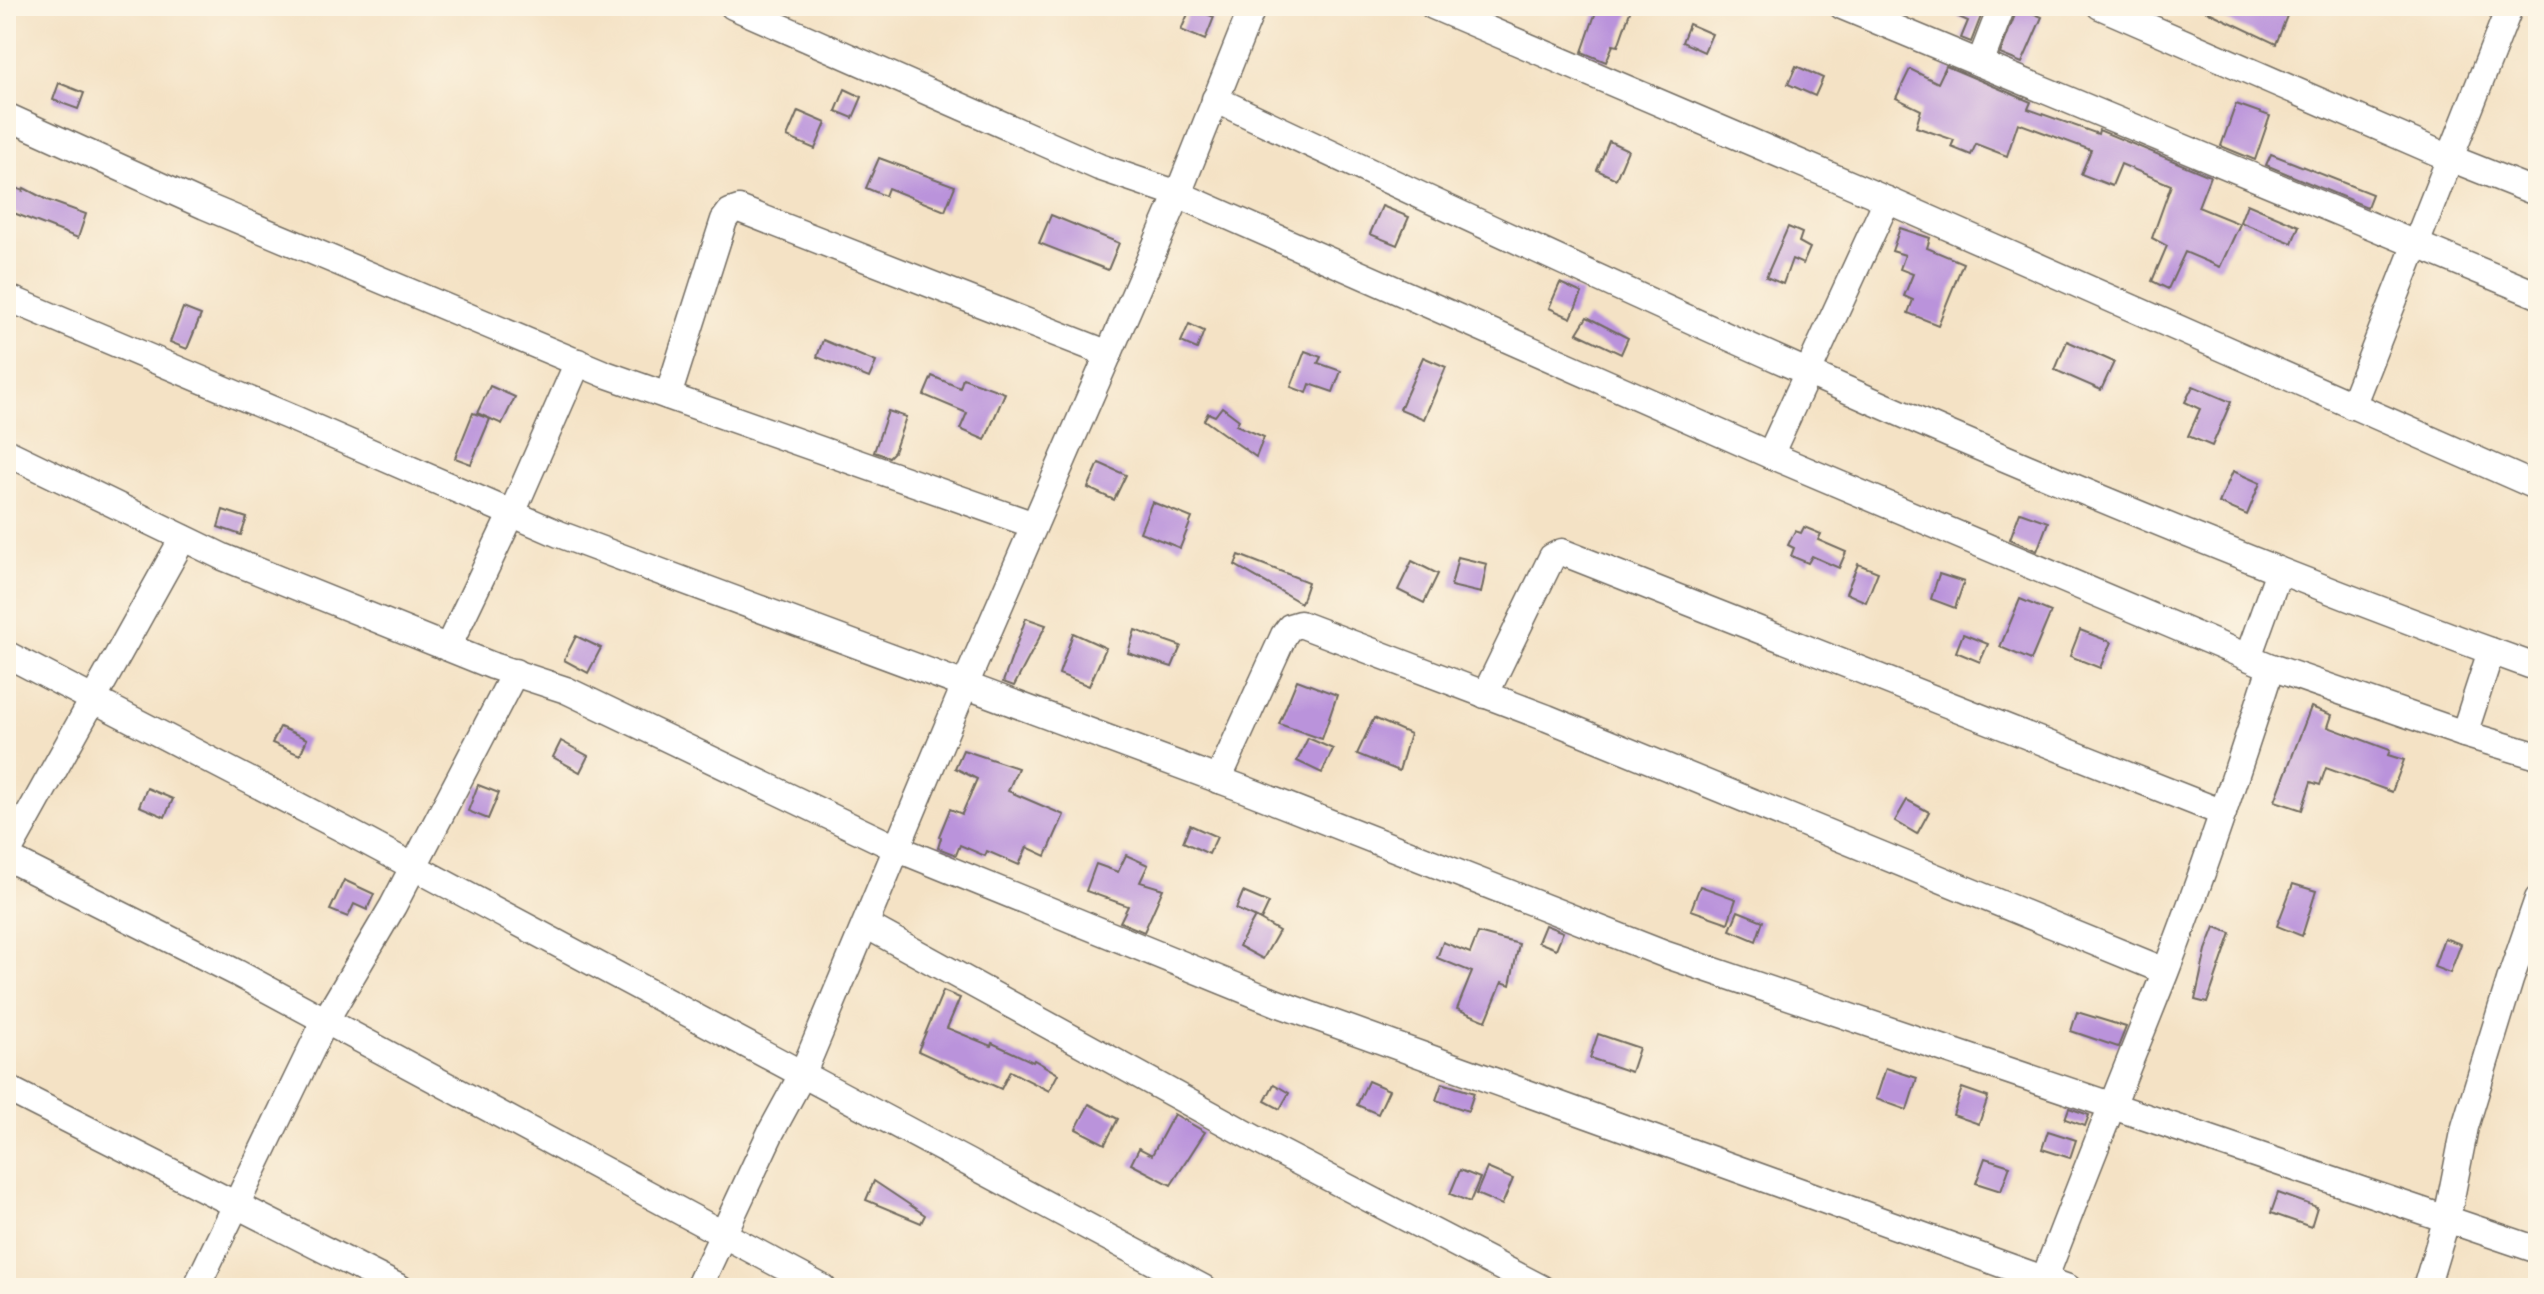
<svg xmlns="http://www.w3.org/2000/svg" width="2544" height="1294" font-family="Sriracha,sans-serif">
	<rect width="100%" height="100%" fill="#fcf5e5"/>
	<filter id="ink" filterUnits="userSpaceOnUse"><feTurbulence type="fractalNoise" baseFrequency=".0125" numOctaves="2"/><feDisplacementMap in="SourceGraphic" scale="16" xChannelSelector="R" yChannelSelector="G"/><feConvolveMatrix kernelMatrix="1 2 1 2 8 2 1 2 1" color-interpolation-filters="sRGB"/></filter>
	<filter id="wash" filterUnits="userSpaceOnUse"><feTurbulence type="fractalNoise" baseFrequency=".006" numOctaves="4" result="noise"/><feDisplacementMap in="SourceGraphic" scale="32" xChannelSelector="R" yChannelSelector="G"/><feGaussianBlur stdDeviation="1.8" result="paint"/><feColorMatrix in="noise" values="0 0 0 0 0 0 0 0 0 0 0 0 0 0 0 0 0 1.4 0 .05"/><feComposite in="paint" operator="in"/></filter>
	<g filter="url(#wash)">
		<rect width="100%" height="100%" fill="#f4e2c5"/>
		<g id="blocks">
			<g fill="#ba93db">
				<polygon points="1598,6 1632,6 1618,46 1613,45 1606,62 1582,52"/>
				<polygon points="1934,6 1985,6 1971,42 1961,38 1968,21"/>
				<polygon points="2196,6 2270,6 2288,13 2276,44"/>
				<polygon points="1191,7 1214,17 1205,40 1181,30"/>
				<polygon points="2018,7 2042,17 2022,63 2000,54"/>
				<polygon points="1689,24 1712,34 1704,52 1682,42"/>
				<polygon points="1796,66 1823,78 1815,96 1788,84"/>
				<polygon points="1946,66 2031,102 2028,109 2098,134 2099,130 2210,176 2198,207 2240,224 2220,267 2185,252 2168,289 2152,281 2167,246 2152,238 2171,185 2121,164 2112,186 2081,174 2091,150 2018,123 2007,156 1976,144 1971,155 1951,147 1954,140 1916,127 1921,110 1896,98 1910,69 1938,83"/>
				<polygon points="59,83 84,93 78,109 53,100"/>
				<polygon points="845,89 862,97 853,118 836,111"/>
				<polygon points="2236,104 2270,116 2255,160 2221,146"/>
				<polygon points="798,111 826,123 815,149 787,137"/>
				<polygon points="1609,141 1628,150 1616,179 1597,170"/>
				<polygon points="2271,154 2372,194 2367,207 2266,165"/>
				<polygon points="879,158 955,186 945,211 888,188 885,196 866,188"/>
				<polygon points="6,184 23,191 24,188 47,200 86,214 78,238 6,210"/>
				<polygon points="2247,204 2299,226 2292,243 2240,222"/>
				<polygon points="1382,206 1409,217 1397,245 1370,234"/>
				<polygon points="1051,215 1119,243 1108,270 1039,243"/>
				<polygon points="1788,227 1802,233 1799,242 1810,248 1803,264 1792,259 1783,284 1766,277"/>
				<polygon points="1900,228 1930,238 1927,248 1963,263 1938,325 1908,313 1913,300 1904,296 1913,274 1900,269 1905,255 1892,251"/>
				<polygon points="1560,283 1582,293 1571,318 1549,308"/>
				<polygon points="183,308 201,315 187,349 170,342"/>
				<polygon points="1587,317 1628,338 1621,354 1577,333"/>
				<polygon points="1189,324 1204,331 1197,349 1181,342"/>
				<polygon points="823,340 876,362 869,378 817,357"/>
				<polygon points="2067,341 2114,362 2101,390 2055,370"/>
				<polygon points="1305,351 1321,357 1318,363 1341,371 1333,392 1310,384 1307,393 1291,387"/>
				<polygon points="1423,357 1446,367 1424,419 1400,409"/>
				<polygon points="932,376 960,388 963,378 1005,393 985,440 960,429 967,413 924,395"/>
				<polygon points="490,386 515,397 502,424 477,413"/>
				<polygon points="2193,386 2231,402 2212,446 2188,436 2200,409 2185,402"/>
				<polygon points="1222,407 1239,420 1236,425 1264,437 1256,457 1204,420 1208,413 1215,416"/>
				<polygon points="888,411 906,417 894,452 889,457 874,452"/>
				<polygon points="473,413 490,419 471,464 455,458"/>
				<polygon points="1099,463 1126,475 1114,500 1088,488"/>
				<polygon points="2233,471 2260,483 2247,515 2219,503"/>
				<polygon points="1152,502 1192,518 1180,548 1140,532"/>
				<polygon points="223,510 247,518 241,535 218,527"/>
				<polygon points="2020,512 2048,522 2037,551 2010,539"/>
				<polygon points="1804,527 1821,534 1818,540 1846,552 1839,568 1812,556 1808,563 1791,556 1794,548 1788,545 1795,531 1801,533"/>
				<polygon points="1239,555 1308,582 1301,603 1235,565"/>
				<polygon points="1458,557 1487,564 1481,593 1451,586"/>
				<polygon points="1412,561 1438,574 1424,603 1398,590"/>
				<polygon points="1858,564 1878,572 1866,602 1846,593"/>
				<polygon points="1939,574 1964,582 1955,608 1931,599"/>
				<polygon points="2020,599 2051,612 2031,660 2000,647"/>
				<polygon points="1026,618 1046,625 1014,686 1003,682"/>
				<polygon points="1135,630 1181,646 1172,667 1128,653"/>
				<polygon points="2080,630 2111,642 2100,668 2070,656"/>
				<polygon points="1073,633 1106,648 1089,686 1059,674"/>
				<polygon points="1963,634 1988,644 1980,662 1956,652"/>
				<polygon points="576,636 601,648 588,673 564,660"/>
				<polygon points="1297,680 1337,695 1322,739 1279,724"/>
				<polygon points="2311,707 2332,715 2328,727 2390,750 2388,755 2404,760 2392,792 2326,768 2320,785 2311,782 2302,810 2275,801"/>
				<polygon points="1374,718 1410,734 1399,771 1357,754"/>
				<polygon points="280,727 307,739 300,755 272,743"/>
				<polygon points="1308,738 1333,749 1322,773 1297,761"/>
				<polygon points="561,741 588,756 580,772 553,757"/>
				<polygon points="963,750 1018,768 1008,791 1064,815 1046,856 1027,847 1019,865 987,851 985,856 960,845 956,855 938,848 941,838 939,836 950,809 962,814 977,779 955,768"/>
				<polygon points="478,785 499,793 488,819 468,811"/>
				<polygon points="147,788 173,799 165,817 139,806"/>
				<polygon points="1907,800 1929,812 1917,834 1895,821"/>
				<polygon points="1190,825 1217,837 1209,854 1183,842"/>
				<polygon points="1126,855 1148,865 1140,882 1163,889 1144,932 1120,922 1128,906 1086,891 1096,864 1118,872"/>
				<polygon points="344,880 374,894 367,910 354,904 348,917 330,910"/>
				<polygon points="2293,884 2316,891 2302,936 2277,926"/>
				<polygon points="1700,886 1736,899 1728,923 1691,910"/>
				<polygon points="1243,892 1269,903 1261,920 1236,909"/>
				<polygon points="1738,911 1763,921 1756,941 1730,930"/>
				<polygon points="1255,917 1279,931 1263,959 1239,946"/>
				<polygon points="1545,925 1563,932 1556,949 1538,942"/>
				<polygon points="2215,927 2231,933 2207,1003 2195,1000 2206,950"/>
				<polygon points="1478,933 1519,944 1510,985 1502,982 1486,1021 1457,1009 1472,972 1437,958 1443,942 1470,953"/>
				<polygon points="2444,938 2461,944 2450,973 2434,967"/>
				<polygon points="943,991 960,998 947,1028 991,1046 992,1043 1033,1062 1034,1060 1058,1074 1049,1091 1010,1071 1001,1089 918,1051"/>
				<polygon points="2077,1012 2126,1027 2118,1047 2071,1031"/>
				<polygon points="1598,1034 1639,1048 1631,1072 1590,1058"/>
				<polygon points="1886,1068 1917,1078 1907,1110 1876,1099"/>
				<polygon points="1368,1081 1389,1090 1378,1114 1357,1105"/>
				<polygon points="1442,1083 1474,1093 1468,1111 1436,1100"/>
				<polygon points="1274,1084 1289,1093 1280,1109 1265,1101"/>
				<polygon points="1962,1088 1988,1097 1979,1124 1953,1115"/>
				<polygon points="1089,1104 1118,1119 1105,1144 1076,1129"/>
				<polygon points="2069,1108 2089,1115 2085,1126 2065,1119"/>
				<polygon points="1174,1114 1205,1132 1171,1185 1131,1164 1139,1148 1152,1155"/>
				<polygon points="2048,1131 2076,1140 2070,1158 2042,1149"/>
				<polygon points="1985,1158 2010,1166 2001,1191 1976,1183"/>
				<polygon points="1487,1168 1513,1179 1502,1205 1476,1194"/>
				<polygon points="1460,1170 1480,1178 1470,1202 1450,1194"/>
				<polygon points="874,1181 925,1215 921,1223 866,1200"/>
				<polygon points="2278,1193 2317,1207 2311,1227 2271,1213"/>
			</g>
		</g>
	</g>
	<g filter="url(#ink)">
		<use href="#blocks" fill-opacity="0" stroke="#716b61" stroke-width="2"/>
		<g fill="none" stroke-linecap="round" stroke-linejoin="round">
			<g stroke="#716b61" stroke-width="29">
				<g id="minor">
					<polyline points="733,6 1099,167 1178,194 1770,455 2271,667 2464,734 2538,756"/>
					<polyline points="1433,6 1887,200 2538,487"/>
					<polyline points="1842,6 2538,295"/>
					<polyline points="2100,6 2450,158 2538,193"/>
					<polyline points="1980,63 2002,6"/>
					<path d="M1215 99C1649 304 2085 506 2538 668"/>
					<polyline points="6,116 205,206 605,374 1034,525"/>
					<polyline points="6,297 297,420 559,534 1244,789 1664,954 2538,1250"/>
					<polyline points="668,396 724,220 730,212 739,209 1109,354"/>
					<polyline points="2352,406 2510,6"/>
					<polyline points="6,452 223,557 493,666 566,690 896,848 1277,1003 2068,1288"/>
					<polyline points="1770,455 1887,200"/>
					<polyline points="448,647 512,513 578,362"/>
					<polyline points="6,654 343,829 1203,1288"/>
					<polyline points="2248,657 2279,571"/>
					<polyline points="1485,695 1552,557 1562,552 2223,813"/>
					<polyline points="2464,734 2491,651"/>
					<polyline points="1218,780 1284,635 1290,627 1300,624 1547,718 2165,971"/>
					<polyline points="6,856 183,538"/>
					<polyline points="6,857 237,973 823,1288"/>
					<polyline points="866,925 1270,1147 1541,1288"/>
					<polyline points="6,1088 400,1288"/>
					<path d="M2044 1280C2083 1177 2124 1075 2165 973 2204 872 2238 770 2271 667"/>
					<polyline points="196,1288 325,1021 393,906 515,672"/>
					<polyline points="698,1288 771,1132 802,1075 965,685 1178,194 1253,6"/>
					<polyline points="2426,1288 2447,1218 2465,1127 2510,980 2538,899"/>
				</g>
			</g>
			<use href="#minor" stroke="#fff" stroke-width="26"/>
		</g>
	</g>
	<rect width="2544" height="1294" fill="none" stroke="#fcf5e5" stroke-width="32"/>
</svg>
